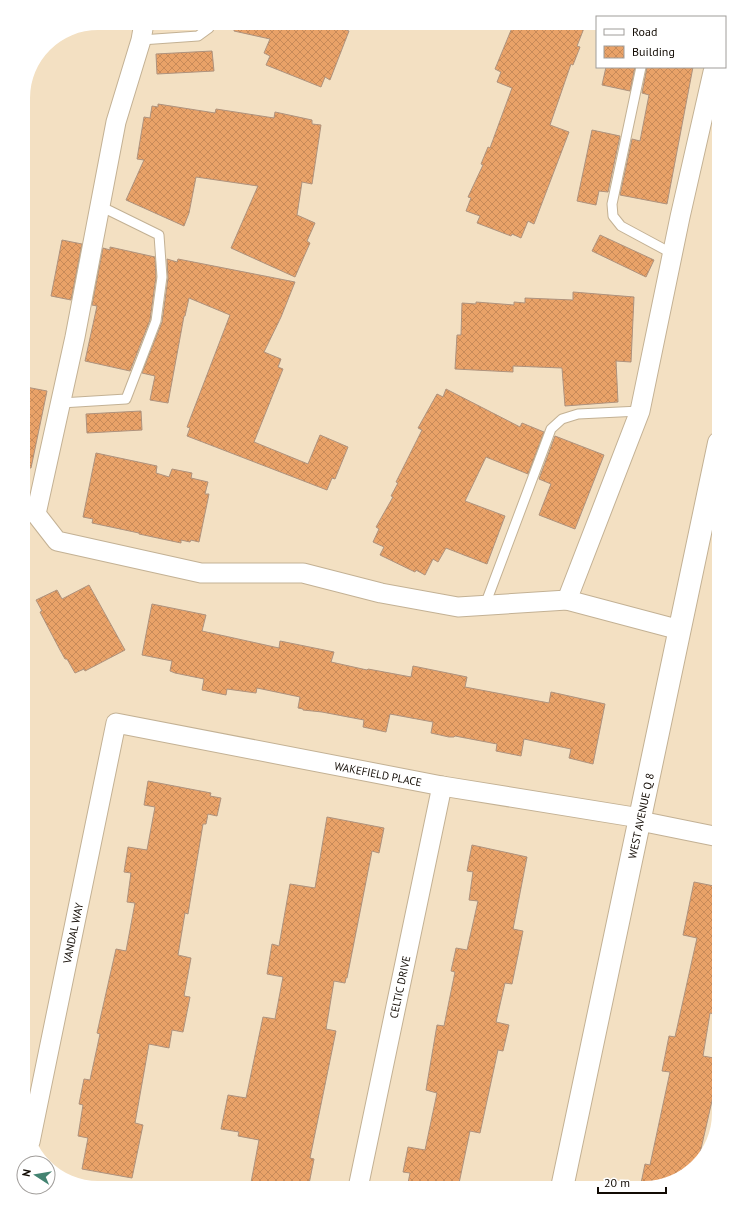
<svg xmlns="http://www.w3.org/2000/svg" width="742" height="1211" font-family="'PT Sans',sans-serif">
	<defs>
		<pattern id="building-cross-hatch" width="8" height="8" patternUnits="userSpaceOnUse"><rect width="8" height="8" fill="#e9a268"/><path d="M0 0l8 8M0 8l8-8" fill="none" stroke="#c78a59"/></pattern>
	</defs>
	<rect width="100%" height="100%" fill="#f3e0c2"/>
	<g fill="url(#building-cross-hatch)" stroke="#ae927d">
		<polygon points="235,23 346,23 344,29 349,31 330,80 325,77 321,87 266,65 270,56 264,53 270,39 234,31"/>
		<polygon points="514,23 586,23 577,46 580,47 573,65 571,64 550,125 569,132 534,224 528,221 521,238 512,234 511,236 477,223 480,216 466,211 471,198 468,197 483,165 481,164 488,147 490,148 512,88 497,82 501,72 495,69"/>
		<polygon points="212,51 214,71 157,74 156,54"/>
		<polygon points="606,67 635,67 630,91 602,85"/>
		<polygon points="647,67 693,67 667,204 620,195 632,139 640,141 649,95 642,93"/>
		<polygon points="158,104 215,113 216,109 274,118 275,112 312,120 312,124 321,125 312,184 302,182 297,215 315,223 307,241 310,243 295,277 231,248 258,186 196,177 189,213 184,226 126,200 144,160 137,159 144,117 150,118 152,106 158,107"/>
		<polygon points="592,130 620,136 608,192 599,191 596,205 577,201"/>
		<polygon points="600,235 654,260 646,277 592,251"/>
		<polygon points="62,240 82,244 71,300 51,296"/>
		<polygon points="110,247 155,257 156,277 150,320 130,371 85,361 97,306 92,305 103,248 110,250"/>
		<polygon points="167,259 177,262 178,259 295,282 281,317 264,352 281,359 278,367 283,369 254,442 308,464 320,435 348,447 335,479 332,478 327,490 187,436 190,428 187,427 230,315 189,298 185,316 184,316 168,403 150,400 155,376 142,373 162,322 168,278"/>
		<polygon points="573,292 634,297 631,362 616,361 618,402 565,406 562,368 513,366 513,372 455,369 457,335 461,335 462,303 476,304 476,302 514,305 514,302 525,303 525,298 573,300"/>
		<polygon points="26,387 47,391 31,468 23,467 23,401"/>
		<polygon points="446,389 520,427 522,423 544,432 528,474 486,457 465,501 505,516 487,564 446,548 438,562 433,559 425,575 416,570 415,572 380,555 384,547 373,542 379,529 376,527 393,497 391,496 398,483 396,482 422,430 418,428 437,394 443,397"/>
		<polygon points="141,411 142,430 87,433 86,414"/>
		<polygon points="555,436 604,455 575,529 539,515 551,484 539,479"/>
		<polygon points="96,453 157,466 156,473 169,477 172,469 192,473 191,478 208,482 205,494 209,494 199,542 191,540 190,542 181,540 181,543 139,534 139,533 92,523 93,519 83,517"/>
		<polygon points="89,585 125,650 85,671 84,669 75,673 67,659 65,659 60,650 40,612 42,611 36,600 57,590 62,599"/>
		<polygon points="152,604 206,615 202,631 279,648 280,641 334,652 331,662 367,670 368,669 411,677 413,666 467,677 465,687 549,703 551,692 605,704 593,764 569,758 571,749 524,739 521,756 496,751 497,744 455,736 454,737 449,737 431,733 433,722 390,714 386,732 363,727 364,720 322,712 303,710 303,709 298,708 300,697 257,688 256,693 227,689 226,695 202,690 204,679 175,673 170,671 172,661 142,655"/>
		<polygon points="148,781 211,793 210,796 221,798 217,816 208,814 206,824 203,824 188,914 185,913 178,955 191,958 184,996 190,997 183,1032 172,1030 169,1048 149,1044 135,1123 143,1125 132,1178 82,1169 88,1138 78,1136 83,1105 79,1104 84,1079 90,1080 100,1034 97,1033 116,949 126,951 135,903 127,902 131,873 124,872 128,847 147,850 155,807 144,805"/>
		<polygon points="327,817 384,828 379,853 372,851 347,978 346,978 345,983 334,981 326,1029 336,1031 310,1158 314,1159 309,1184 302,1182 301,1188 250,1188 259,1140 238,1136 239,1132 221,1129 228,1095 246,1098 263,1017 275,1019 283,977 267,974 272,944 279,946 290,884 315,888"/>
		<polygon points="472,845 527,857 513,929 523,931 512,984 505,983 496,1022 509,1025 503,1051 498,1050 480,1133 470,1131 458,1188 407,1188 410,1173 403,1172 408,1147 425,1150 437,1093 426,1090 437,1025 444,1026 455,972 451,971 455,953 456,948 467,950 478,901 469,900 473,872 467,871"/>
		<polygon points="694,882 719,887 719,1015 710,1013 703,1056 719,1059 719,1080 717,1092 714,1092 698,1162 677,1180 640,1188 645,1164 650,1165 670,1072 662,1071 669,1036 675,1037 697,938 683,935"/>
	</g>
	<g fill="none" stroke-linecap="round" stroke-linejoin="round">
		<g stroke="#c3b194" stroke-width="11">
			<g id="lane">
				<polyline points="141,40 198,36 209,28 210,23"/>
				<polyline points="641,67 612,204 613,216 621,226 673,254"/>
				<polyline points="61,403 126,399 156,321 162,277 159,235 100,206"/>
				<polyline points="485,605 551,429 562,419 578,414 640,411"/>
			</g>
		</g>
		<g stroke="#c3b194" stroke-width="21">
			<g id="street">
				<polyline points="144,23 141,40 116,122 75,337 36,514 57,541 201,573 303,573 381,593 458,607 567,600 640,411 680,217 713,72"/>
				<polyline points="567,600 680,630"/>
				<polyline points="640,821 719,837"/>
				<polyline points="30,1142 116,723 442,786 640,818"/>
				<polyline points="358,1188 442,786"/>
			</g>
		</g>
		<g stroke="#c3b194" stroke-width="24">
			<polyline id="secondary" points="562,1188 719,443"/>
		</g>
		<use href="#lane" stroke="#fff" stroke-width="9"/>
		<use href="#street" stroke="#fff" stroke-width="19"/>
		<use href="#secondary" stroke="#fff" stroke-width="22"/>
	</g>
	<g text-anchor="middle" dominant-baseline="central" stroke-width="4" stroke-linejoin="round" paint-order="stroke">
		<g font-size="11" fill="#110a03" stroke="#fff">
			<text transform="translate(378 774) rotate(11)">WAKEFIELD PLACE</text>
			<text transform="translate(641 816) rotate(-78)">WEST AVENUE Q 8</text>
			<text transform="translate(73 933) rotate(-78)">VANDAL WAY</text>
			<text transform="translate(400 987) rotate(-78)">CELTIC DRIVE</text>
		</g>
	</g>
	<path d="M0 0H742V1211H0ZM98 30H644A68 68 0 0 1 712 98V1113A68 68 0 0 1 644 1181H98A68 68 0 0 1 30 1113V98A68 68 0 0 1 98 30Z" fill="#fff" fill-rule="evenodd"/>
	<rect x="596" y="16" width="130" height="52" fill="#ffffff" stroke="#a09d9a"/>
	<rect x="604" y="29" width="20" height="6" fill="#ffffff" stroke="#a09d9a"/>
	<text x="632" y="36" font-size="12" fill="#110a03">Road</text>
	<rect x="604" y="46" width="20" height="12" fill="url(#building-cross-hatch)" stroke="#a09d9a"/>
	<text x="632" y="56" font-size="12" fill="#110a03">Building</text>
	<g transform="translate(36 1175) rotate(282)"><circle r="19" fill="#ffffff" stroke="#a09d9a"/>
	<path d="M0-3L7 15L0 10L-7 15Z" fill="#438371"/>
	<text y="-6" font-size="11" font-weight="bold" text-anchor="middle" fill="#110a03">N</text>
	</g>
	<path d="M598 1187v6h68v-6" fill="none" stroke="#110a03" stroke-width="2"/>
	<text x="604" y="1187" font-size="12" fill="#110a03" stroke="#ffffff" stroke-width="3" paint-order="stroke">20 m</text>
</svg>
